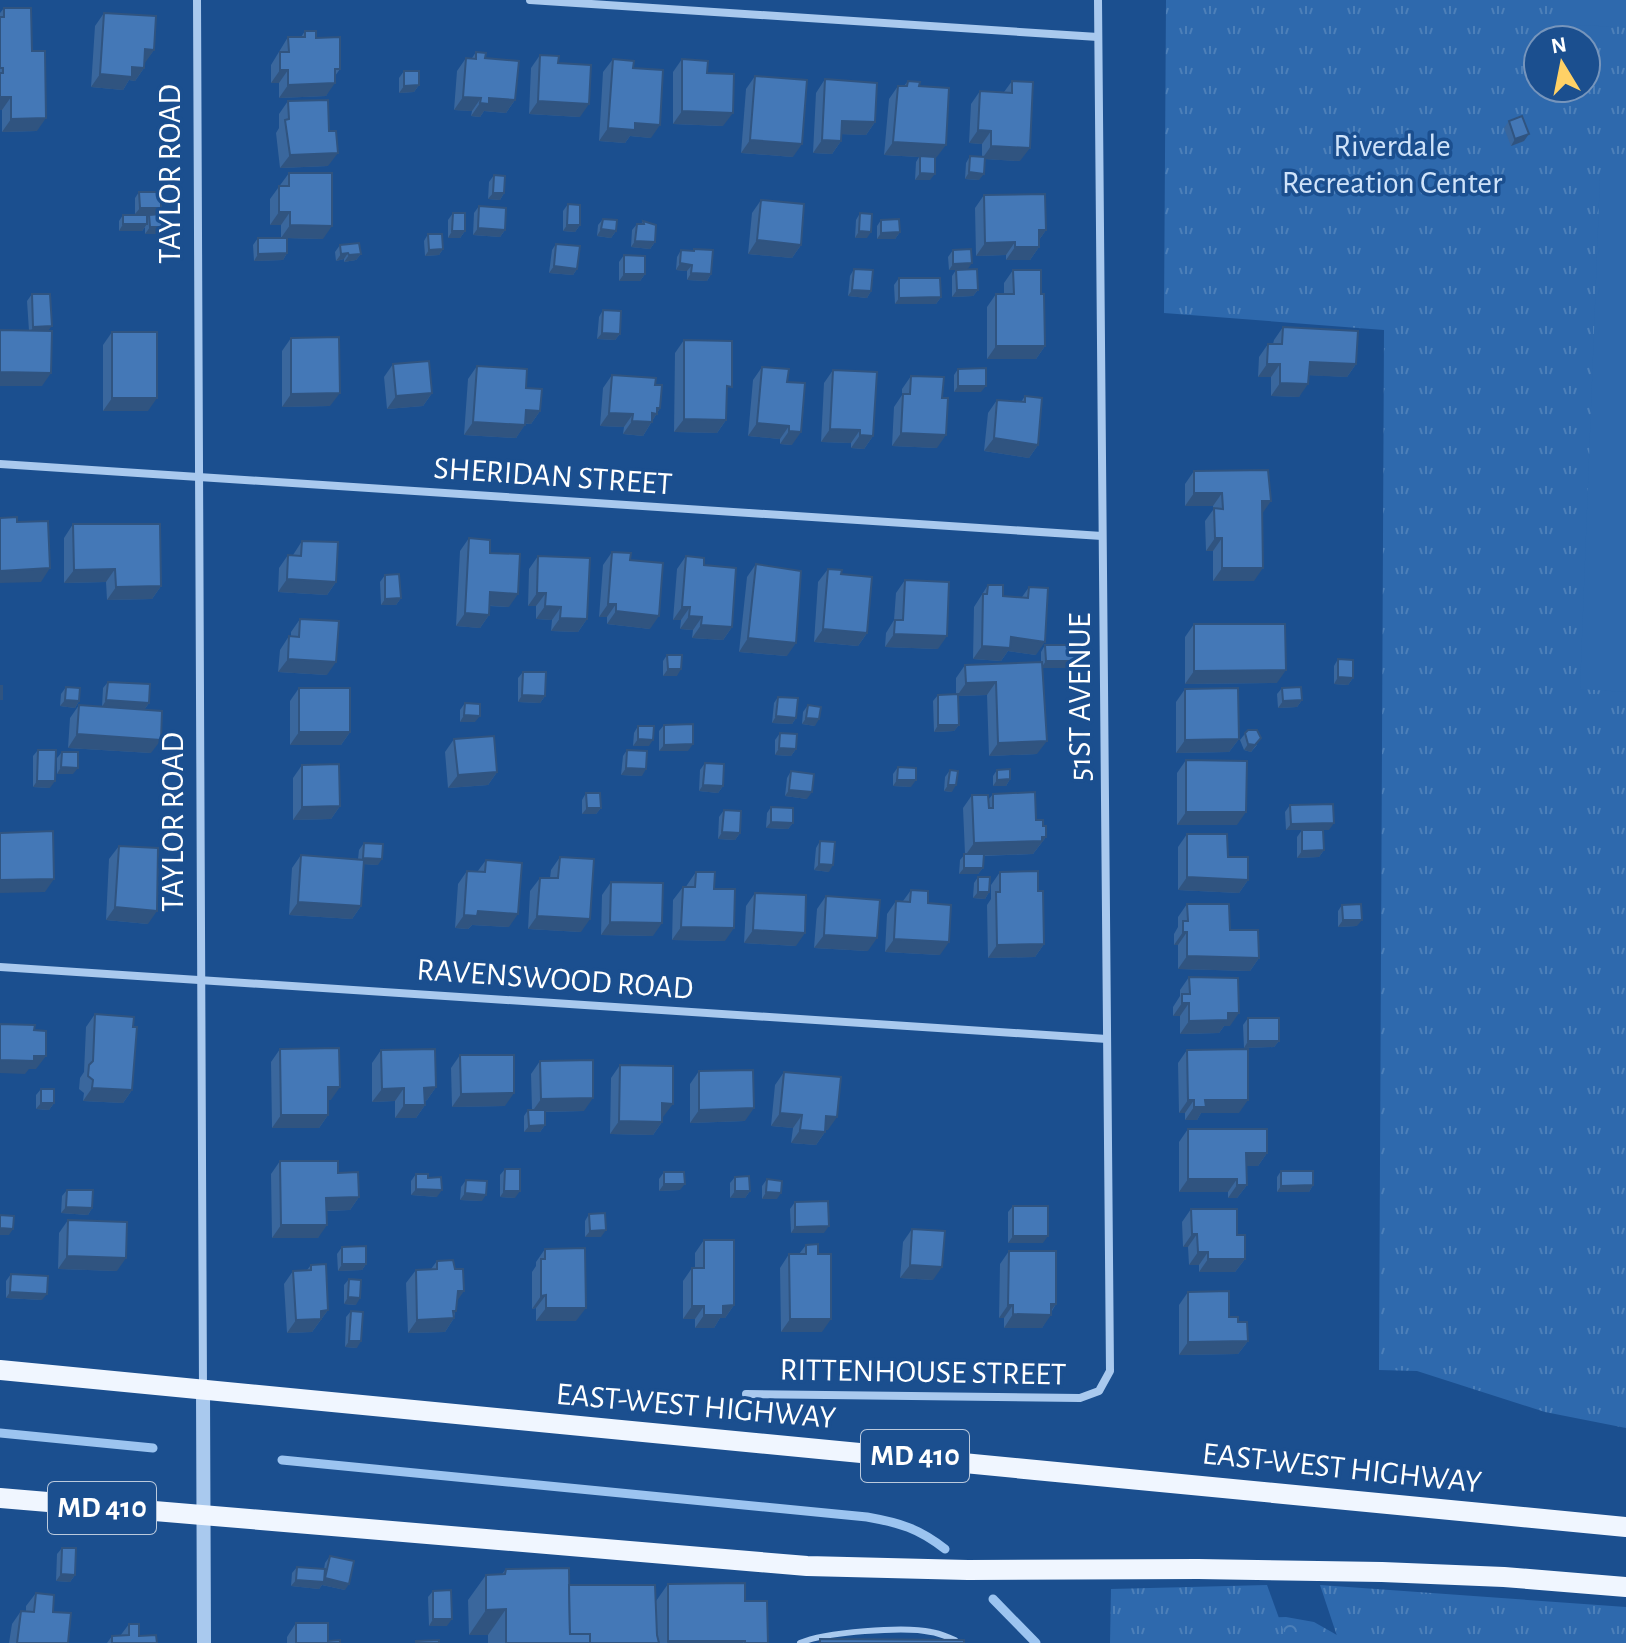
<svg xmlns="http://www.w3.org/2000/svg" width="1626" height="1643" font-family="'Alegreya Sans',sans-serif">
	<defs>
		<pattern id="forest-crowns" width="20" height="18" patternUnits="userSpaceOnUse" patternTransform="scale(2)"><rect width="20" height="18" fill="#2e69ad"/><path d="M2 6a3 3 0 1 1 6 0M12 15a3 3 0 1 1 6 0" fill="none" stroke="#4d80b9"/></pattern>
		<pattern id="park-tufts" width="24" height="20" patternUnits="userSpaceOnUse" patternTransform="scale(2)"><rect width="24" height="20" fill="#2e69ad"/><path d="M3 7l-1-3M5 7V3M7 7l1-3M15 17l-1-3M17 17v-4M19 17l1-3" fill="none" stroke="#4d80b9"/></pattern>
	</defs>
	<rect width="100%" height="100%" fill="#1b4f8f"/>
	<polygon fill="url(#forest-crowns)" points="1286,1617 1314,1622 1351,1643 1182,1643 1248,1618"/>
	<g fill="url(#park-tufts)" fill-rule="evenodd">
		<path d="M1166 0H1626V1428L1545 1412 1417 1371 1379 1370 1384 330 1164 313ZM1538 40H1586V88H1538Z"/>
		<polygon points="1267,1585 1288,1643 1110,1643 1111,1589"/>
		<polygon points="1320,1585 1626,1607 1626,1643 1321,1643 1337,1636"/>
	</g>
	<g fill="#2e69ad">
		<polygon points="1552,0 1626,0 1626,27 1571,25 1552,5"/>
		<polygon points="1600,177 1626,177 1626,692 1580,689"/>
	</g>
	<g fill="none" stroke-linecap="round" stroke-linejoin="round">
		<g stroke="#9cc4f0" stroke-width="9">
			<polyline points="0,1433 153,1448"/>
			<path d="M282 1460 867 1517C900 1523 918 1528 945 1549"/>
			<polyline points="993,1599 1036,1643"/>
		</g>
		<path stroke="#a9c9ee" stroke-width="6" d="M800 1643C824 1632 905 1626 931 1632 939 1633 947 1637 955 1640L957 1643"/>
		<g stroke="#a9c9ee" stroke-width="8">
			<polyline points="197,0 203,1390"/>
			<polyline points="530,0 1098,37"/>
			<polyline points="0,464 1102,536"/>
			<polyline points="0,967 1107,1039"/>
			<polyline points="746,1394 1080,1398 1099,1391 1110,1371 1098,0"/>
		</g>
		<polyline stroke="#a9c9ee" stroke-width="14" points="203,1391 204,1643"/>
		<g stroke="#f0f6ff" stroke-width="20">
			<polyline points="0,1370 1626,1527"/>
			<polyline points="0,1498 807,1566 968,1570 1198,1569 1382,1572 1504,1577 1626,1587"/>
		</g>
	</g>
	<g fill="#3a679d">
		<polygon points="4,8 32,51 37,131 2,132 2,110 0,110 0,13"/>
		<polygon points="104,13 154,50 144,63 144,68 135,81 129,80 123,90 91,87 95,26"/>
		<polygon points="305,31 316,38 340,69 335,76 326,96 279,98 279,83 271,83 271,65 288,37 301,37"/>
		<polygon points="476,52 485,58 515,100 506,113 484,111 480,117 471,116 472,111 454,110 457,71 466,58 472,58"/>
		<polygon points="540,55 558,63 580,117 529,114 531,68"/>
		<polygon points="613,59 633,68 651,138 630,136 625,143 599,141 603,72"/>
		<polygon points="682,59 707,73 723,126 673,124 673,72"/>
		<polygon points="404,71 419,85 414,92 399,93 399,78"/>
		<polygon points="755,76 793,157 741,153 746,89"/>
		<polygon points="825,79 875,122 866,135 841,134 841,141 832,154 813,153 816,93"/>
		<polygon points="908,81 919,86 936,158 935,158 930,180 915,180 916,162 919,157 884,155 889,99 898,86 904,86"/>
		<polygon points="1012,81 1020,161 985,159 979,180 965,179 966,163 970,156 982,157 982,144 969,143 971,104 980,91 1004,92"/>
		<polygon points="288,101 328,166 280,168 276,133 279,128 279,114"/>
		<polygon points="1509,121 1524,141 1511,146 1504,128"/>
		<polygon points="289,173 323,239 287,238 287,253 283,260 254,261 253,245 258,238 281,238 281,225 270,225 270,199"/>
		<polygon points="494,175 504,193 500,200 488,199 489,182"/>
		<polygon points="139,192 157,214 135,214 135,198"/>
		<polygon points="984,195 1046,230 1039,240 1039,247 1030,260 1006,260 1006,255 976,256 975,208"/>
		<polygon points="761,200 801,245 792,258 748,254 752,213"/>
		<polygon points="568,204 580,225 575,232 563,231 563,211"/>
		<polygon points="479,206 505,230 500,237 473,235 474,213"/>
		<polygon points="453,213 465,231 460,238 448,238 448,220"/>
		<polygon points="860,213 867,238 855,238 856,220"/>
		<polygon points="123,215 147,219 149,215 158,234 145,234 145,227 142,231 119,231 119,221"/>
		<polygon points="603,219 616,231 611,238 597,236 598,225"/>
		<polygon points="881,220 900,232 895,239 877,239 877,226"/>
		<polygon points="643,221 655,242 650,249 631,247 632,230 637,224 641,224"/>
		<polygon points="428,234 443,249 439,255 425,256 424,241"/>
		<polygon points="556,244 577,269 573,275 549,273 552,250"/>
		<polygon points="340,245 361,254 356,260 344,262 344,259 336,261 335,252"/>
		<polygon points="694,249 711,274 707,281 687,280 687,271 676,270 677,257 681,250 693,251"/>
		<polygon points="953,250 967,269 978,290 973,296 952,297 952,276 956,270 949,270 948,257"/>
		<polygon points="624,255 645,274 640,281 619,281 619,262"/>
		<polygon points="854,269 871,291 867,298 848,296 850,276"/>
		<polygon points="1013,270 1041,294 1045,346 1036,359 987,359 987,307 996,294 1004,294 1004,283"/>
		<polygon points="899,278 941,297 936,304 895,304 894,285"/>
		<polygon points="32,294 48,331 42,386 0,386 0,330 29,331 27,301"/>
		<polygon points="603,310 620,334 615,340 597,339 599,317"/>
		<polygon points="1283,327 1356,364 1347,377 1309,375 1299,397 1271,396 1271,377 1258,377 1259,357 1268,344 1273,344 1274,340"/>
		<polygon points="112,332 148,411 103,411 103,345"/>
		<polygon points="291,338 330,406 282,407 282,351"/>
		<polygon points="684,340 727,394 726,420 717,433 674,432 675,353"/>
		<polygon points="393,364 432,393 423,406 387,409 384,377"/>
		<polygon points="477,366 526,388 540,411 531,424 525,424 516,438 464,435 468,379"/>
		<polygon points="762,367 787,382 792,445 780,444 780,439 748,436 753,380"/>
		<polygon points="958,369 981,392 954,392 954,375"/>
		<polygon points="833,370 873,436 864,449 851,448 851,443 821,442 824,383"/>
		<polygon points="612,375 655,385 660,408 643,436 623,434 624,427 600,426 603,388"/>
		<polygon points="911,376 937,448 892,446 894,407 902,395 902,389"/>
		<polygon points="1025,396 1038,445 1029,458 984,451 988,413 997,400 1021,402"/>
		<polygon points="1194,471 1262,513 1254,581 1213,581 1213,551 1206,551 1205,521 1213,510 1213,506 1185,506 1185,484"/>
		<polygon points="73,524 161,586 152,599 107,600 106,582 64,583 64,538"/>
		<polygon points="469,538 509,607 489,606 489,615 480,628 456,626 460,551"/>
		<polygon points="302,541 336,582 327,595 278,592 279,568 288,555 293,555"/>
		<polygon points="612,552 630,560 650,629 607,624 607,617 599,617 603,565"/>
		<polygon points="538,556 587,619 578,632 551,631 552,620 536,619 536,606 528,606 529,569"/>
		<polygon points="686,556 704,565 732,627 723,640 692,638 693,630 680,629 681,620 673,620 677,569"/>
		<polygon points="756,564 787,656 739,652 747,577"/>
		<polygon points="828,569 841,574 867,633 858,646 814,642 818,582"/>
		<polygon points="385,575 401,598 396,605 381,605 380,582"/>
		<polygon points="905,580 938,649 885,647 886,633 894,620 896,593"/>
		<polygon points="988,585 1003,596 1022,597 1029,587 1036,655 1008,651 1001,661 973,659 974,607"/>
		<polygon points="300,619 327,675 278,672 280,650 289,636 291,637 291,632"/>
		<polygon points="1194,624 1277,683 1185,684 1185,637"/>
		<polygon points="1045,645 1075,661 1071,668 1042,668 1037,754 989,756 987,695 958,696 959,725 954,731 934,732 933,701 938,695 956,694 956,678 965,665 1041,662 1041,652"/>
		<polygon points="667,655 677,676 663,676 663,661"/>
		<polygon points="1338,659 1353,678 1348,685 1334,684 1334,666"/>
		<polygon points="523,672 545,696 540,703 518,702 518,678"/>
		<polygon points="108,682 149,703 144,710 151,753 68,748 70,718 79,705 102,707 103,688"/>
		<polygon points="66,687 79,701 75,708 60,706 61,694"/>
		<polygon points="299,688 350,732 341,745 290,745 290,701"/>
		<polygon points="1282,688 1302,700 1297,707 1278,708 1277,694"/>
		<polygon points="1185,689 1239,739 1229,752 1176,753 1176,702"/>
		<polygon points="778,697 796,718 792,724 772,723 774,703"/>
		<polygon points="465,703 475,722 460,722 460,710"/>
		<polygon points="808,705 815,726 802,724 803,712"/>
		<polygon points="664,725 688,751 659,751 659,731"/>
		<polygon points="638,726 649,746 633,746 634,733"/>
		<polygon points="1248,730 1257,745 1251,752 1244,750 1240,740"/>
		<polygon points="780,733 796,749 791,756 775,755 775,740"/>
		<polygon points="454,739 497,772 488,785 448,788 445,752"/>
		<polygon points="38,750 50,788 33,787 33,756"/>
		<polygon points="627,750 642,776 621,775 623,756"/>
		<polygon points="62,752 73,774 57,774 57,758"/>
		<polygon points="1186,760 1237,825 1177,825 1177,773"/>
		<polygon points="705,763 723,786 718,793 699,791 700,770"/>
		<polygon points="302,765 340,806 331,819 293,820 293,778"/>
		<polygon points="898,767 911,787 893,786 893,774"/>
		<polygon points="950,770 952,792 944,791 945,777"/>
		<polygon points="997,770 1010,779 1006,786 993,786 993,776"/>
		<polygon points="791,771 807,799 785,796 787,778"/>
		<polygon points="586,793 601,808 596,814 582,814 582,800"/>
		<polygon points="993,794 1043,826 1046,837 1033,854 984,856 983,868 978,874 959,874 960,860 965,854 963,808 972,795 988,800"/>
		<polygon points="1290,805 1329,830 1286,830 1285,812"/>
		<polygon points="771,807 793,823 788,829 766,828 767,813"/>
		<polygon points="724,810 740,833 735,840 718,839 719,817"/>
		<polygon points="1302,830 1324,850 1319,857 1297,858 1297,837"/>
		<polygon points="1187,834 1228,857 1248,880 1239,893 1178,890 1178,847"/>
		<polygon points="820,841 829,872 814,870 816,848"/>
		<polygon points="364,843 378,865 364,864 361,906 352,919 289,915 292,868 301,855 358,859 359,850"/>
		<polygon points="119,846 148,924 106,920 109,859"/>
		<polygon points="560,857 581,932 528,929 530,891 540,878 550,878 551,870"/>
		<polygon points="486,860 509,927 472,925 468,929 455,928 458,884 467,871 477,872"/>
		<polygon points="696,872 714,889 725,941 672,940 673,900 683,887 686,887 687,885"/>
		<polygon points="1000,872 1044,944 1035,957 988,958 987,905 991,899 991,885"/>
		<polygon points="978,877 989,892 985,899 973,898 974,883"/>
		<polygon points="611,882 653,936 601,935 602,895"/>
		<polygon points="911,890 928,903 940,955 885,952 887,914 896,901 903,901"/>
		<polygon points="755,893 796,946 744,943 746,906"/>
		<polygon points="826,896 868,951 814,948 817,909"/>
		<polygon points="1187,904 1230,930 1259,958 1250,971 1178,969 1178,945 1174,945 1174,934 1178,927 1178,917"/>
		<polygon points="1342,905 1357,926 1338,927 1338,911"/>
		<polygon points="1189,977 1230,1026 1224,1026 1219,1033 1180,1034 1180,1016 1173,1016 1173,1007 1180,996 1180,990"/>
		<polygon points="95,1014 132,1090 123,1103 83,1101 84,1093 79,1089 80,1078 84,1072 86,1027"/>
		<polygon points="1248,1018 1279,1041 1274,1047 1244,1048 1243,1025"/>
		<polygon points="280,1049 331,1100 328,1100 328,1115 319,1128 272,1128 271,1062"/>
		<polygon points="381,1050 436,1087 427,1100 425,1101 425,1105 416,1118 395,1118 395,1101 372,1102 372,1063"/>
		<polygon points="1187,1050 1239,1113 1201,1113 1197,1120 1185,1120 1185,1113 1179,1113 1178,1063"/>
		<polygon points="460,1055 505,1106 452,1107 451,1068"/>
		<polygon points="540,1061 584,1111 545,1112 545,1125 540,1132 524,1132 524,1116 528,1110 532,1110 531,1074"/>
		<polygon points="620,1065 663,1117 662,1117 662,1122 653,1135 610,1134 611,1078"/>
		<polygon points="699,1071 745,1121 690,1123 690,1084"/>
		<polygon points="784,1072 828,1130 825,1130 825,1132 816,1145 791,1143 793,1128 771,1126 775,1085"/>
		<polygon points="41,1089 54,1103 49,1110 36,1109 36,1095"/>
		<polygon points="1188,1129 1267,1153 1258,1166 1246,1166 1247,1185 1237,1198 1228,1198 1228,1192 1179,1192 1179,1142"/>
		<polygon points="280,1161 338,1173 359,1197 350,1210 327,1211 318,1238 272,1238 271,1174"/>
		<polygon points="505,1169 515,1198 500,1197 500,1175"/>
		<polygon points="1281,1171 1313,1185 1309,1192 1277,1192 1277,1177"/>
		<polygon points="664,1172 680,1190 659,1191 659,1179"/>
		<polygon points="416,1174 428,1178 437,1197 411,1195 411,1181"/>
		<polygon points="735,1177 750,1191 745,1198 730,1198 730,1183"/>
		<polygon points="767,1179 777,1199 762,1199 762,1186"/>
		<polygon points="466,1180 482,1201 460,1200 461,1187"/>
		<polygon points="67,1190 92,1208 88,1215 61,1213 62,1196"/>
		<polygon points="795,1202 824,1233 791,1233 790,1209"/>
		<polygon points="1013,1206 1043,1243 1008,1243 1008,1212"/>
		<polygon points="1191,1209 1237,1235 1245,1259 1235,1272 1199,1272 1199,1265 1189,1265 1188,1247 1183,1247 1182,1222"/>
		<polygon points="589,1214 601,1237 585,1237 585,1221"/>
		<polygon points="68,1220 117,1271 58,1269 59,1233"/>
		<polygon points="912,1229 933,1280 900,1278 903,1242"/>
		<polygon points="704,1240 734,1305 725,1318 720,1318 714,1328 695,1328 695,1319 683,1319 683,1281 692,1268 695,1268 695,1253"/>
		<polygon points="806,1245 822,1332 781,1332 780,1268 789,1254 799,1254"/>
		<polygon points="342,1247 366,1264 362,1270 338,1271 337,1254"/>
		<polygon points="545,1249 576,1321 536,1321 536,1308 532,1309 532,1272 536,1266 536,1262"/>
		<polygon points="1009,1251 1056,1304 1042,1328 1004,1328 1004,1318 999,1318 1000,1264"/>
		<polygon points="437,1261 455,1269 457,1302 454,1318 445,1332 408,1333 406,1283 416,1270 431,1269"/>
		<polygon points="311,1265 328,1310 312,1332 287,1333 284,1284 293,1271 307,1270"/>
		<polygon points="11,1274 42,1300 6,1298 6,1281"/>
		<polygon points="349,1279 356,1305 344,1304 344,1285"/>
		<polygon points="1188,1292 1238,1322 1248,1341 1238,1354 1179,1355 1179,1305"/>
		<polygon points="351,1311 357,1348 345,1347 346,1317"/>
		<polygon points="62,1548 75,1575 70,1582 56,1581 57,1554"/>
		<polygon points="330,1556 345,1590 322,1585 319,1589 291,1586 292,1573 297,1567 324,1569 325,1563"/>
		<polygon points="506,1569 569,1585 656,1601 668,1584 745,1601 768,1643 488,1643 488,1635 469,1635 468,1600 486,1575 502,1574"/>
		<polygon points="433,1591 447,1626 429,1626 428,1597"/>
		<polygon points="36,1593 53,1612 68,1643 9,1643 12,1624 21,1611 26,1611 26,1606"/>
		<polygon points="296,1623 328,1641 340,1643 287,1643 287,1637"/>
		<polygon points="129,1624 139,1636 157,1643 107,1643 112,1636 120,1636"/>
	</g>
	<g fill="#305480">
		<polygon points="145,49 154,50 145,63 136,62"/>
		<polygon points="132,67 144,68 135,81 129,80 123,90 91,87 100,74"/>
		<polygon points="280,70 288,70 279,83 271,83"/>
		<polygon points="335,83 326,96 279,98 288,85"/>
		<polygon points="419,85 414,92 399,93 404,86"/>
		<polygon points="0,97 11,97 2,110 0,110"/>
		<polygon points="463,97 481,98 472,111 454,110"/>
		<polygon points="489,98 515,100 506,113 484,111 480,117 471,116 480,103"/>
		<polygon points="538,101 589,104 580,117 529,114"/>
		<polygon points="682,111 733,113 723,126 673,124"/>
		<polygon points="46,118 37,131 2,132 11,119"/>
		<polygon points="842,121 875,122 866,135 833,134"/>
		<polygon points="635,123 660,125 651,138 630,136 625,143 599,141 608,128"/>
		<polygon points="978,130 991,131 982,144 969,143"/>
		<polygon points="1529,134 1524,141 1511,146 1515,139"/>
		<polygon points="750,140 802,144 793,157 741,153"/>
		<polygon points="822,140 841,141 832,154 813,153"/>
		<polygon points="893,142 946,145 936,158 884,155"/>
		<polygon points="991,146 1030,148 1020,161 982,159"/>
		<polygon points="338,153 328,166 280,168 290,155"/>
		<polygon points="969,172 984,174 979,180 965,179"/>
		<polygon points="920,173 935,174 930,180 915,180"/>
		<polygon points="493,193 504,193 500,200 488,199"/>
		<polygon points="140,208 161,208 157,214 135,214"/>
		<polygon points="279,212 290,212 281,225 270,225"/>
		<polygon points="123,224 147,224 142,231 119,231"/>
		<polygon points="290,225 332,226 323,239 281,238"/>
		<polygon points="567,225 580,225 575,232 563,231"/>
		<polygon points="150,227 162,227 158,234 145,234"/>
		<polygon points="478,228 505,230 500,237 473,235"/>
		<polygon points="601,229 616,231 611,238 597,236"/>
		<polygon points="1039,230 1046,230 1037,243"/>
		<polygon points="452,231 465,231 460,238 448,238"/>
		<polygon points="859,231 871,232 867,238 855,238"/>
		<polygon points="900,232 895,239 877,239 881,233"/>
		<polygon points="757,240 801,245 792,258 748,254"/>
		<polygon points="635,241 655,242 650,249 631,247"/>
		<polygon points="1015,242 1006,255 976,256 985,243"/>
		<polygon points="1015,247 1039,247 1030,260 1006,260"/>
		<polygon points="443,249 439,255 425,256 429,250"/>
		<polygon points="287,253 283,260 254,261 258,254"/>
		<polygon points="348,253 344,259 336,261 341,254"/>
		<polygon points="361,254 356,260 344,262 349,255"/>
		<polygon points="680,263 692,265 687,271 676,270"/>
		<polygon points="972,263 967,270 949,270 953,264"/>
		<polygon points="554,266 577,269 573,275 549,273"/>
		<polygon points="691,273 711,274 707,281 687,280"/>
		<polygon points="624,274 645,274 640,281 619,281"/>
		<polygon points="852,290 871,291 867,298 848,296"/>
		<polygon points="957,290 978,290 973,296 952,297"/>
		<polygon points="941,297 936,304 895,304 899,298"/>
		<polygon points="52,326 47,332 29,334 33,327"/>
		<polygon points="602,333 620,334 615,340 597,339"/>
		<polygon points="996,346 1045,346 1036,359 987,359"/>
		<polygon points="1310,362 1356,364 1347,377 1300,375"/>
		<polygon points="1267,364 1280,364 1271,377 1258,377"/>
		<polygon points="0,372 51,373 42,386 0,386"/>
		<polygon points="1280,383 1308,384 1299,397 1271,396"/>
		<polygon points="958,386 986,386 981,392 954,392"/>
		<polygon points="340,393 330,406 282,407 291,394"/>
		<polygon points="432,393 423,406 387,409 396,396"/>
		<polygon points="112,398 157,398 148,411 103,411"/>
		<polygon points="657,408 660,408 643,436 623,434 632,421"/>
		<polygon points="526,410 540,411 531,424 517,423"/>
		<polygon points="609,413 633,414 624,427 600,426"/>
		<polygon points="684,419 726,420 717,433 674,432"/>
		<polygon points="473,422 525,425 516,438 464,435"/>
		<polygon points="757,423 789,426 780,439 748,436"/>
		<polygon points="830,429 860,430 851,443 821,442"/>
		<polygon points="789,431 801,432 792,445 780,444"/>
		<polygon points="901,433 946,435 937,448 892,446"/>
		<polygon points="860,435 873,436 864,449 851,448"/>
		<polygon points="994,438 1038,445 1029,458 984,451"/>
		<polygon points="1194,493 1222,493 1213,506 1185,506"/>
		<polygon points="1262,501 1271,501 1262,514"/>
		<polygon points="1215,538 1222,538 1213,551 1206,551"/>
		<polygon points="50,568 41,582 0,583 0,571"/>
		<polygon points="1222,568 1263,568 1254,581 1213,581"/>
		<polygon points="115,569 106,582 64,583 74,570"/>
		<polygon points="287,579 336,582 327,595 278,592"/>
		<polygon points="161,586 152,599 107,600 116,587"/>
		<polygon points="490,592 518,594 509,607 481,605"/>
		<polygon points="537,593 546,593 536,606 528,606"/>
		<polygon points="401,598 396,605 381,605 385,599"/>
		<polygon points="608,604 616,604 607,617 599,617"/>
		<polygon points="545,606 561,607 552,620 536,619"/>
		<polygon points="682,607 690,607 681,620 673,620"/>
		<polygon points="616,611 659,616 650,629 607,624"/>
		<polygon points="465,613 489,615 480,628 456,626"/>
		<polygon points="689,616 702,617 693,630 680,629"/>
		<polygon points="560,618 587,619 578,632 551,631"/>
		<polygon points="701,625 732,627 723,640 692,638"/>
		<polygon points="823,629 867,633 858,646 814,642"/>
		<polygon points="894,634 947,636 938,649 885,647"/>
		<polygon points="1011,637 1045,642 1036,655 1008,651 1001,661 973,659 982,646"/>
		<polygon points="748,638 796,643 787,656 739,652"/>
		<polygon points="288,659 336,662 327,675 278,672"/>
		<polygon points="1046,661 1075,661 1071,668 1041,668"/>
		<polygon points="668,669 681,669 677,676 663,676"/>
		<polygon points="1286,670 1277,683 1185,684 1194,671"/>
		<polygon points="1338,677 1353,678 1348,685 1334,684"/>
		<polygon points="996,682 987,695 957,696 966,683"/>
		<polygon points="522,695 545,696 540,703 518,702"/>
		<polygon points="65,700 79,701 75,708 60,706"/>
		<polygon points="106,700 149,703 144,710 102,707"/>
		<polygon points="1302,700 1297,707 1278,708 1283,701"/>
		<polygon points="464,715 480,716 475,722 460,722"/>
		<polygon points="776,716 796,718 792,724 772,723"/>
		<polygon points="806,718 819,719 815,726 802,724"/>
		<polygon points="938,725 959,725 954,731 934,732"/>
		<polygon points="299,732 350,732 341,745 290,745"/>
		<polygon points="77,734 161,740 151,753 68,748"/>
		<polygon points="1261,738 1251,752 1244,750 1248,744"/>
		<polygon points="638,739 653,740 649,746 633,746"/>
		<polygon points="1239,739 1229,752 1176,753 1185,740"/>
		<polygon points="1047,741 1037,754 989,756 998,743"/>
		<polygon points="693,744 688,751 659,751 664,745"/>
		<polygon points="779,748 796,749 791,756 775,755"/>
		<polygon points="61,767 78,768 73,774 57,774"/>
		<polygon points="626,768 646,769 642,776 621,775"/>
		<polygon points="497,772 488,785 448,788 458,775"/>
		<polygon points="1010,779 1006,786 993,786 997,780"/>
		<polygon points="897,780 916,780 911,787 893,786"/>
		<polygon points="37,781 55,781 50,788 33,787"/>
		<polygon points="703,785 723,786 718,793 699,791"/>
		<polygon points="948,785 956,785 952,792 944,791"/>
		<polygon points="789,790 812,792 807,799 785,796"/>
		<polygon points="340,806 331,819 293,820 302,807"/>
		<polygon points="587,808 601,808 596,814 582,814"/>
		<polygon points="1186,812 1246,812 1237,825 1177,825"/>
		<polygon points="771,822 793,823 788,829 766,828"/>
		<polygon points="1334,823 1329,830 1286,830 1291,824"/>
		<polygon points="722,832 740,833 735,840 718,839"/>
		<polygon points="1046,837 1033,854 965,856 974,843"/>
		<polygon points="1324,850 1319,857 1297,858 1302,851"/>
		<polygon points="363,858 382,859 378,865 358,864"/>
		<polygon points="819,864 833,865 829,872 814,870"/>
		<polygon points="964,868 983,868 978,874 959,874"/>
		<polygon points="1187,877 1248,880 1239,893 1178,890"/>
		<polygon points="54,879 45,892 0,893 0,880"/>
		<polygon points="978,892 989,892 985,899 973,898"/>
		<polygon points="298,902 361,906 352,919 289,915"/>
		<polygon points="115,907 157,911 148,924 106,920"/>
		<polygon points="478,911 518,914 509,927 472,925 468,929 455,928 464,915"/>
		<polygon points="537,916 590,919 581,932 528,929"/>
		<polygon points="1343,920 1362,920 1357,926 1338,927"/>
		<polygon points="610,922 662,923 653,936 601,935"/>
		<polygon points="681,927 734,928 725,941 672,940"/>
		<polygon points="753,930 805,933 796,946 744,943"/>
		<polygon points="1183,932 1187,932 1178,945 1174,945"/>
		<polygon points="824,935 877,938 868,951 814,948"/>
		<polygon points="894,939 949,942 940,955 885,952"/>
		<polygon points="1044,944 1035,957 988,958 997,945"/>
		<polygon points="1187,956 1259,958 1250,971 1178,969"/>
		<polygon points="1182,1003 1189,1003 1180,1016 1173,1016"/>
		<polygon points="1228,1013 1239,1013 1230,1026 1224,1026 1219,1033 1180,1034 1189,1021"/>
		<polygon points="1248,1041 1279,1041 1274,1047 1244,1048"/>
		<polygon points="34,1056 46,1056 36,1069 29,1069 25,1074 0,1073 0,1060"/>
		<polygon points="328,1087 340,1087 331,1100 319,1100"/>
		<polygon points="436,1087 427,1100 415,1101 424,1088"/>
		<polygon points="92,1088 132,1090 123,1103 83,1101"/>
		<polygon points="404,1088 395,1101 372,1102 382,1089"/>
		<polygon points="514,1093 505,1106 452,1107 461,1094"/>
		<polygon points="593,1098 584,1111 532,1112 541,1099"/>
		<polygon points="1188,1100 1194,1100 1185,1113 1179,1113"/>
		<polygon points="1205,1100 1248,1100 1239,1113 1201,1113 1197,1120 1185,1120 1194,1107"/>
		<polygon points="41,1103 54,1103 49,1110 36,1109"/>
		<polygon points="662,1103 673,1104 663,1117 653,1116"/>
		<polygon points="404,1105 425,1105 416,1118 395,1118"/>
		<polygon points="754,1108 745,1121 690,1123 699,1110"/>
		<polygon points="780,1113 802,1115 793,1128 771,1126"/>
		<polygon points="281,1115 328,1115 319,1128 272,1128"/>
		<polygon points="826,1116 837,1117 828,1130 817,1129"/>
		<polygon points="619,1121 662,1122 653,1135 610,1134"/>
		<polygon points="545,1125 540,1132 524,1132 529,1126"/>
		<polygon points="800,1130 825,1132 816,1145 791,1143"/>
		<polygon points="1246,1153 1267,1153 1258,1166 1237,1166"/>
		<polygon points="1188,1179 1237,1179 1228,1192 1179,1192"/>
		<polygon points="664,1184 685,1184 680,1190 659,1191"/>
		<polygon points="1237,1185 1247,1185 1237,1198 1228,1198"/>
		<polygon points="1313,1185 1309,1192 1277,1192 1281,1186"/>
		<polygon points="416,1189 442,1190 437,1197 411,1195"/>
		<polygon points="504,1191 520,1191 515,1198 500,1197"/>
		<polygon points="735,1191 750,1191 745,1198 730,1198"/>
		<polygon points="766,1192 781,1193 777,1199 762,1199"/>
		<polygon points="465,1193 486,1195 482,1201 460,1200"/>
		<polygon points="359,1197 350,1210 317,1211 326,1198"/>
		<polygon points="66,1207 92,1208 88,1215 61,1213"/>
		<polygon points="281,1225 327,1225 318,1238 272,1238"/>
		<polygon points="829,1226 824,1233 791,1233 795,1227"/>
		<polygon points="0,1228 13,1229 9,1235 0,1235"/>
		<polygon points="606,1230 601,1237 585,1237 590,1231"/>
		<polygon points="1192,1234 1197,1234 1188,1247 1183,1247"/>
		<polygon points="1013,1236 1048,1236 1043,1243 1008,1243"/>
		<polygon points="1198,1252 1208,1252 1199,1265 1189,1265"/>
		<polygon points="67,1256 126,1258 117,1271 58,1269"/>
		<polygon points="1208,1259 1245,1259 1235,1272 1199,1272"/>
		<polygon points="342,1264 366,1264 362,1270 338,1271"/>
		<polygon points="910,1265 942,1267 933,1280 900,1278"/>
		<polygon points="458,1291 464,1291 455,1304"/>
		<polygon points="10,1292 47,1294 42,1300 6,1298"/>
		<polygon points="546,1295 536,1308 532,1309 541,1296"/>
		<polygon points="348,1297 360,1298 356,1305 344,1304"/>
		<polygon points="1051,1304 1056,1304 1048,1315 1051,1315 1042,1328 1004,1328 1013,1314"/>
		<polygon points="734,1305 725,1318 720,1318 714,1328 695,1328 704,1315 723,1306"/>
		<polygon points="1008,1305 1013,1305 1004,1318 999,1318"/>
		<polygon points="692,1306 704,1306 695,1319 683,1319"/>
		<polygon points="546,1308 586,1308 576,1321 536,1321"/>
		<polygon points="328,1310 312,1332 287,1333 296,1320 321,1311"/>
		<polygon points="453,1311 456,1311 450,1319 454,1318 445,1332 408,1333 417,1320"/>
		<polygon points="790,1319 831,1319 822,1332 781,1332"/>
		<polygon points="349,1341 361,1341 357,1348 345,1347"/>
		<polygon points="1248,1341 1238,1354 1179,1355 1188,1342"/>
		<polygon points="61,1574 75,1575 70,1582 56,1581"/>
		<polygon points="325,1578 349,1584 345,1590 322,1585 319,1589 291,1586 296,1580 322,1582"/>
		<polygon points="506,1609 488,1635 469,1635 486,1610"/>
		<polygon points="433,1619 452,1619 447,1626 429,1626"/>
		<polygon points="668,1641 745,1641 743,1643 667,1643"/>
	</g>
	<g fill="#4478b7" stroke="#305480" stroke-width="2">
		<polygon points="4,8 31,8 32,51 45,51 46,118 11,119 11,97 0,97 0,73 3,73 3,68 0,68 0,17 4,17"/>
		<polygon points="104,13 156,16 154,50 145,49 144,68 132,67 132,77 100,74"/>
		<polygon points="305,31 316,31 316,38 340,37 340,69 335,69 335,83 288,85 288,70 280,70 280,52 289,52 288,37 305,37"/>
		<polygon points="476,52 486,53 485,58 519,61 515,100 489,98 489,104 480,103 481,98 463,97 466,58 476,59"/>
		<polygon points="540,55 559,56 558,63 591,65 589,104 538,101"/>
		<polygon points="613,59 634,61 633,68 663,70 660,125 635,123 635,130 608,128"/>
		<polygon points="682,59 708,61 707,73 734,74 733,113 682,111"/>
		<polygon points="404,71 419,71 419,85 404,86"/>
		<polygon points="755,76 807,80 802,144 750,140"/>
		<polygon points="825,79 877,83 875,122 842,121 841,141 822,140"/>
		<polygon points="908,81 920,82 919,86 949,88 946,145 893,142 898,86 907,86"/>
		<polygon points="1012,81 1033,82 1030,148 991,146 991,131 978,130 980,91 1012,93"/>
		<polygon points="328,100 329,131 336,131 338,153 290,155 285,120 289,119 288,101"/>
		<polygon points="1522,116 1529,134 1515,139 1509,121"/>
		<polygon points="920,156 935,157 935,174 920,173"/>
		<polygon points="970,156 985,157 984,174 969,172"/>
		<polygon points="289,173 332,173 332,226 290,225 290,212 279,212 279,186 289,186"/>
		<polygon points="494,175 505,176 504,193 493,193"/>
		<polygon points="139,192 161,192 161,208 140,208"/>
		<polygon points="1045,194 1046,230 1039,230 1039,247 1015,247 1015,242 985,243 984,195"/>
		<polygon points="761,200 804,204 801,245 757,240"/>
		<polygon points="568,204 580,205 580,225 567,225"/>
		<polygon points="479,206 506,208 505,230 478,228"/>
		<polygon points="453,213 465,213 465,231 452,231"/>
		<polygon points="860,213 872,214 871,232 859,231"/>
		<polygon points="162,214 162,227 150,227 149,215"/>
		<rect x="123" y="215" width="24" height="9"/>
		<polygon points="603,219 617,220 616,231 601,229"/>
		<polygon points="899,219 900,232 881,233 881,220"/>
		<polygon points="643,221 656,225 655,242 635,241 637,224 644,224"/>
		<polygon points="428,234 442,234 443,249 429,250"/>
		<polygon points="258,238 287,238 287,253 258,254"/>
		<polygon points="359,243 361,254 349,255 348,253 341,254 340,245"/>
		<polygon points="556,244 580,246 577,269 554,266"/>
		<polygon points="694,249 713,250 711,274 691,273 692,265 680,263 681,250 694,251"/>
		<polygon points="971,249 972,263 953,264 953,250"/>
		<polygon points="624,255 645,256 645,274 624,274"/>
		<polygon points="854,269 873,270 871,291 852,290"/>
		<polygon points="977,269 978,290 957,290 956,270"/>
		<polygon points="1013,270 1041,270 1041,294 1044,294 1045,346 996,346 996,294 1014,294"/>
		<polygon points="899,278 940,278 941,297 899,298"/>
		<polygon points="32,294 50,294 52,326 33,327"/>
		<polygon points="603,310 621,311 620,334 602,333"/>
		<polygon points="1283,327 1358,331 1356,364 1310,362 1308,384 1280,383 1280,364 1267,364 1268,344 1282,344"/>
		<polygon points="0,330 52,331 51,373 0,372"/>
		<rect x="112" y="332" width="45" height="66"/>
		<polygon points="339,337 340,393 291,394 291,338"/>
		<polygon points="684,340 732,341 732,387 727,386 726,420 684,419"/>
		<polygon points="429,361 432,393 396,396 393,364"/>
		<polygon points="477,366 527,369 526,388 542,389 540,411 526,410 525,425 473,422"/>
		<polygon points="762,367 789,369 787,382 805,383 801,432 789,431 789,426 757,423"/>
		<polygon points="986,368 986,386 958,386 958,369"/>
		<polygon points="833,370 877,372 873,436 860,435 860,430 830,429"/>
		<polygon points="612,375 656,378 655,385 662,385 660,408 657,408 657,414 652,413 652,422 632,421 633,414 609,413"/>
		<polygon points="911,376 944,377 942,398 948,398 946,435 901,433 903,394 910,394"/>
		<polygon points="1025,396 1042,398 1038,445 994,438 997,400 1025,402"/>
		<polygon points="1268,470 1271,501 1262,501 1263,568 1222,568 1222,538 1215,538 1214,508 1223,509 1222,493 1194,493 1194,471"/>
		<polygon points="17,517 17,522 48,521 50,568 0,571 0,518"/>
		<polygon points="73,524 160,524 161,586 116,587 115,569 74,570"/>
		<polygon points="469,538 490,540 490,553 520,554 518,594 490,592 489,615 465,613"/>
		<polygon points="302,541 338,542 336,582 287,579 288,555 301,556"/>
		<polygon points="612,552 631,553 630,560 663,563 659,616 616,611 616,604 608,604"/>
		<polygon points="538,556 590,558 587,619 560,618 561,607 545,606 546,593 537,593"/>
		<polygon points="686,556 704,558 704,565 736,568 732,627 701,625 702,617 689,616 690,607 682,607"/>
		<polygon points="756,564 801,571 796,643 748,638"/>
		<polygon points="828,569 842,570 841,574 872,577 867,633 823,629"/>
		<polygon points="399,574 401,598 385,599 385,575"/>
		<polygon points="905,580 949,582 947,636 894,634 895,620 903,620"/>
		<polygon points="988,585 1003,585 1003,596 1028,598 1029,587 1048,588 1045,642 1011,637 1010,648 982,646 983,594 987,594"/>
		<polygon points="300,619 339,621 336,662 288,659 289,636 299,637"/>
		<polygon points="1194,624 1285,624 1286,670 1194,671"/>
		<polygon points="1045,645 1075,645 1075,661 1046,661"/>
		<polygon points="667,655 682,655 681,669 668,669"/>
		<polygon points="1338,659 1353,660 1353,678 1338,677"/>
		<polygon points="1042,662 1047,741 998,743 996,682 966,683 965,665"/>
		<polygon points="523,672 546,672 545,696 522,695"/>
		<polygon points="108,682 150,684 149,703 106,700"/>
		<rect x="0" y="686" width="2" height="13"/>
		<polygon points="66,687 80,688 79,701 65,700"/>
		<polygon points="1301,687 1302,700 1283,701 1282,688"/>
		<rect x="299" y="688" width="51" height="44"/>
		<polygon points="1238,688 1239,739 1185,740 1185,689"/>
		<polygon points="958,694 959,725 938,725 938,695"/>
		<polygon points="778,697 798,698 796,718 776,716"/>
		<polygon points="465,703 480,704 480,716 464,715"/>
		<polygon points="79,705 162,711 161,740 77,734"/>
		<polygon points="808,705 821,707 819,719 806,718"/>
		<polygon points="693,724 693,744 664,745 664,725"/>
		<polygon points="638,726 654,726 653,740 638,739"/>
		<polygon points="1248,730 1257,730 1261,738 1255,745 1248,744 1245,733"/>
		<polygon points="780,733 797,734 796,749 779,748"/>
		<polygon points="494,736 497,772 458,775 454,739"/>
		<polygon points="38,750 56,750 55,781 37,781"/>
		<polygon points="627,750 647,751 646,769 626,768"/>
		<polygon points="62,752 78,752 78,768 61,767"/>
		<polygon points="1186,760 1247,761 1246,812 1186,812"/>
		<polygon points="705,763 724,764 723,786 703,785"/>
		<polygon points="339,764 340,806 302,807 302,765"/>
		<polygon points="898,767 916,768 916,780 897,780"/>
		<polygon points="1010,769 1010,779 997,780 997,770"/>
		<polygon points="950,770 958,771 956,785 948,785"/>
		<polygon points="791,771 814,774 812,792 789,790"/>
		<polygon points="1035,792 1036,820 1043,820 1043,826 1046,826 1046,837 1042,837 1042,841 974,843 972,795 988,795 989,808 993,808 993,794"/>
		<polygon points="586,793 600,793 601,808 587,808"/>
		<polygon points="1333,804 1334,823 1291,824 1290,805"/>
		<polygon points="771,807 793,808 793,823 771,822"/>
		<polygon points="724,810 741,811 740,833 722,832"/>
		<polygon points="1302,830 1323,830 1324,850 1302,851"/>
		<polygon points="53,831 54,879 0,880 0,833"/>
		<polygon points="1187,834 1227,834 1228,857 1248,857 1248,880 1187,877"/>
		<polygon points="820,841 835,842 833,865 819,864"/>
		<polygon points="364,843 383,844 382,859 363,858"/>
		<polygon points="119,846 158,848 157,911 115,907"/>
		<polygon points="964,854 984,854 983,868 964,868"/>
		<polygon points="301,855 364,860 361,906 298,902"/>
		<polygon points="560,857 594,859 590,919 537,916 540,878 558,878"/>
		<polygon points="486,860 522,863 518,914 478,911 477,916 464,915 467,871 485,872"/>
		<polygon points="1038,871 1038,891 1043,891 1044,944 997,945 996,892 1000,892 1000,872"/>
		<polygon points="696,872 715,872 714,889 735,889 734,928 681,927 683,887 695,887"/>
		<polygon points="978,877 990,877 989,892 978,892"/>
		<polygon points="611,882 663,883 662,923 610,922"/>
		<polygon points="911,890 928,891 928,903 951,905 949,942 894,939 896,901 910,902"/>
		<polygon points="755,893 806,895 805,933 753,930"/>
		<polygon points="826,896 880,900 877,938 824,935"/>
		<polygon points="1187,904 1229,904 1230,930 1258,930 1259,958 1187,956 1187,932 1183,932 1183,921 1188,921"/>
		<polygon points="1361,904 1362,920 1343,920 1342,905"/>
		<polygon points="1189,977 1238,978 1239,1013 1228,1013 1228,1020 1189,1021 1189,1003 1182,1003 1182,994 1190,994"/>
		<polygon points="95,1014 134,1017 133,1027 137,1027 132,1090 92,1088 93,1080 88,1076 89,1065 93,1061"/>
		<rect x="1248" y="1018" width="31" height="23"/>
		<polygon points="0,1024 35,1025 34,1030 46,1031 46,1056 34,1056 34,1061 0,1060"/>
		<polygon points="339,1048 340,1087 328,1087 328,1115 281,1115 280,1049"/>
		<polygon points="435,1049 436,1087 424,1088 425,1105 404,1105 404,1088 382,1089 381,1050"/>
		<polygon points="1248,1049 1248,1100 1205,1100 1206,1107 1194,1107 1194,1100 1188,1100 1187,1050"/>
		<polygon points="460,1055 514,1055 514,1093 461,1094"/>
		<polygon points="593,1060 593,1098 541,1099 540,1061"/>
		<polygon points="620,1065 673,1066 673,1104 662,1103 662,1122 619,1121"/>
		<polygon points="753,1070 754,1108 699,1110 699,1071"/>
		<polygon points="784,1072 841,1077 837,1117 826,1116 825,1132 800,1130 802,1115 780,1113"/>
		<rect x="41" y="1089" width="13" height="14"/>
		<polygon points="528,1110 545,1110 545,1125 529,1126"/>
		<polygon points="1188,1129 1267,1129 1267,1153 1246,1153 1247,1185 1237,1185 1237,1179 1188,1179"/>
		<polygon points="280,1161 338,1161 338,1173 358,1172 359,1197 326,1198 327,1225 281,1225"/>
		<polygon points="505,1169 520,1169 520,1191 504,1191"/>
		<polygon points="1281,1171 1313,1171 1313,1185 1281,1186"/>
		<polygon points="664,1172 684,1172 685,1184 664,1184"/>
		<polygon points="416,1174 428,1174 428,1178 441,1177 442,1190 416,1189"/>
		<polygon points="749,1176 750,1191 735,1191 735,1177"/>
		<polygon points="767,1179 782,1181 781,1193 766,1192"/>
		<polygon points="466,1180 487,1181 486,1195 465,1193"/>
		<polygon points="67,1190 93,1190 92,1208 66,1207"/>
		<polygon points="828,1201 829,1226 795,1227 795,1202"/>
		<rect x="1013" y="1206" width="35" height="30"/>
		<polygon points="1191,1209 1237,1209 1237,1235 1245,1235 1245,1259 1208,1259 1208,1252 1198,1252 1197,1234 1192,1234"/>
		<polygon points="605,1213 606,1230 590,1231 589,1214"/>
		<polygon points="0,1215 14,1216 13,1229 0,1228"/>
		<polygon points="68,1220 127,1222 126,1258 67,1256"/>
		<polygon points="912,1229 945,1231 942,1267 910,1265"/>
		<polygon points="704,1240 734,1240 734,1305 723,1306 723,1315 704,1315 704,1306 692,1306 692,1268 704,1268"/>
		<polygon points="818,1244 818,1254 831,1254 831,1319 790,1319 789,1254 806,1254 806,1245"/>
		<polygon points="366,1246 366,1264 342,1264 342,1247"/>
		<polygon points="585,1248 586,1308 546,1308 546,1295 541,1296 541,1259 545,1259 545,1249"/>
		<polygon points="1009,1251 1056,1251 1056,1304 1051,1304 1051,1315 1013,1314 1013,1305 1008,1305"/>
		<polygon points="453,1260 455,1269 463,1269 464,1291 458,1291 456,1311 453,1311 454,1318 417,1320 416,1270 437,1269 437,1261"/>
		<polygon points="326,1264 328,1310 321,1311 321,1319 296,1320 293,1271 311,1270 311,1265"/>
		<polygon points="11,1274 48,1276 47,1294 10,1292"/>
		<polygon points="349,1279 361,1280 360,1298 348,1297"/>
		<polygon points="1229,1291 1229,1317 1238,1317 1238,1322 1247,1322 1248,1341 1188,1342 1188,1292"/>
		<polygon points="351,1311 363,1312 361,1341 349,1341"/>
		<polygon points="62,1548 76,1548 75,1575 61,1574"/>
		<polygon points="330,1556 354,1561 349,1584 325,1578"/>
		<polygon points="297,1567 325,1569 324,1582 296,1580"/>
		<polygon points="569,1568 570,1634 590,1634 590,1643 506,1643 506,1609 486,1610 486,1575 505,1574 506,1569"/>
		<polygon points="745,1583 745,1601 767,1601 768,1643 745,1643 745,1641 668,1641 668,1584"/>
		<polygon points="569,1585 655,1585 657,1635 659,1643 590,1643 590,1634 570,1634"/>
		<polygon points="451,1590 452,1619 433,1619 433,1591"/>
		<polygon points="36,1593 54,1595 53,1612 71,1613 68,1643 17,1643 21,1611 34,1612"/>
		<polygon points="296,1623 328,1623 328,1641 340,1640 340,1643 296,1643"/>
		<polygon points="129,1624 139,1624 139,1636 156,1635 157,1643 112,1643 112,1636 129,1635"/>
		<polygon points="820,1639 964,1640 964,1643 820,1643"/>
		<polygon points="439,1640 439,1643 416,1643 416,1641"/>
	</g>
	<g text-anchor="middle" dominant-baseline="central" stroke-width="7" stroke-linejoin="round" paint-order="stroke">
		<g fill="#1b4f8f" stroke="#bbcadd" stroke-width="2">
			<rect x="861" y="1430" width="108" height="52" rx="6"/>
			<rect x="48" y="1482" width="108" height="52" rx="6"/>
		</g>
		<g font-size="30" font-weight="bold" fill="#fff">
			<text x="915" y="1456">MD 410</text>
			<text x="102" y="1508">MD 410</text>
		</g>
		<g font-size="32" fill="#cfe3fa" stroke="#1b4f8f">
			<text x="1392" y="146">Riverdale<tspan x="1392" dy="37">Recreation Center</tspan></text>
		</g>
		<g font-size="32" fill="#fff" stroke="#1b4f8f">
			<text transform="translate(170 174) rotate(-90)">TAYLOR ROAD</text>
			<text transform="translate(553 476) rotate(4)">SHERIDAN STREET</text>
			<text transform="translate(1080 697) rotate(-90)">51ST AVENUE</text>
			<text transform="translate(173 822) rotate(-90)">TAYLOR ROAD</text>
			<text transform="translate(555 979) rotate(4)">RAVENSWOOD ROAD</text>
			<text transform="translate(923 1372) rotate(1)">RITTENHOUSE STREET</text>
			<text transform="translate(696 1406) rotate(5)">EAST-WEST HIGHWAY</text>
			<text transform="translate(1342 1468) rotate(6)">EAST-WEST HIGHWAY</text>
		</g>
	</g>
	<g transform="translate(1562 64) rotate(350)"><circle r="38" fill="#1b4f8f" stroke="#7695bc" stroke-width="2"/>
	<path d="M0-6L14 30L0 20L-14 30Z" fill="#ffd166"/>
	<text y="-12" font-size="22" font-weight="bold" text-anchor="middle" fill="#ffffff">N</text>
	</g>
</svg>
